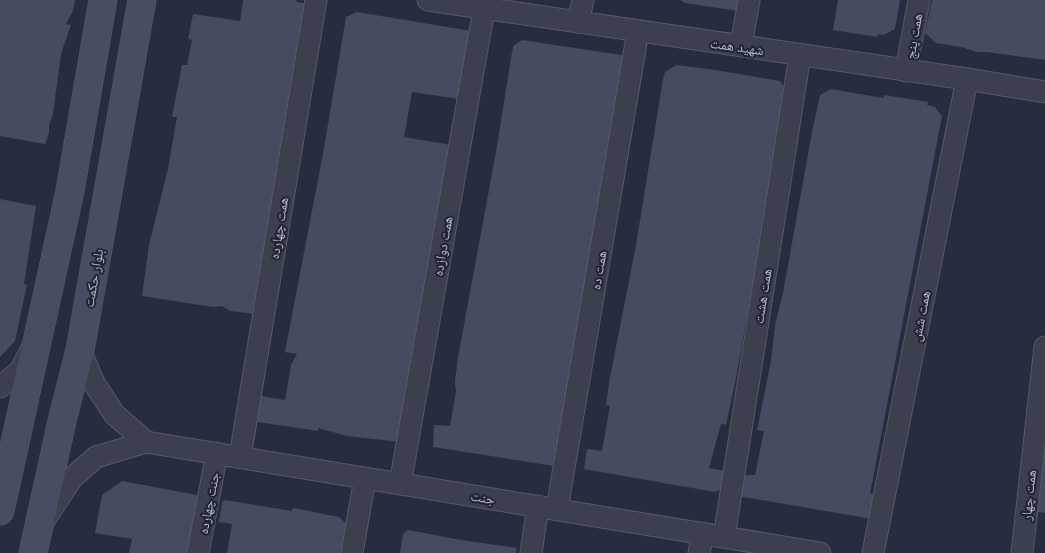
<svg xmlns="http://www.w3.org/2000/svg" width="1045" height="553" font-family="'Open Sans','Noto Naskh Arabic',sans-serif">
	<rect width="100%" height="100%" fill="#272c3e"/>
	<g fill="#474b60">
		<polygon points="0,0 75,0 73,11 66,24 71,25 61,54 53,114 49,125 49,133 45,144 0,136"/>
		<polygon points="243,0 295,0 297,2 309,4 264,315 230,311 222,306 213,307 142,296 149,245 168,169 175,128 177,117 172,117 182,65 187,65 192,40 188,39 193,14 240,21"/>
		<polygon points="680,0 745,0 738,11 685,3"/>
		<polygon points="838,0 900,0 895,29 884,35 878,34 877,37 833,30"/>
		<polygon points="932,0 1045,0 1045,60 987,52 977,52 961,47 936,43 925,33"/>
		<polygon points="357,12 478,32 472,101 412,92 404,137 464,147 418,444 347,436 318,428 318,431 257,422 261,396 285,400 291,365 297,354 285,352 324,148 346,17"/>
		<polygon points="522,40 628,56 567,468 433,447 434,425 450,426 456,392 455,381 458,357 496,152 513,46"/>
		<polygon points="676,65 709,69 780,81 787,92 736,378 726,425 721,424 709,468 726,471 724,488 715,492 584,469 587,449 602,451 610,405 606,405 609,383 636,245 663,79 665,72"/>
		<polygon points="831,89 883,98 884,95 928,102 927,105 935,107 942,116 870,494 876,495 872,519 738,496 740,475 755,475 764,431 757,430 771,361 775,325 783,293 812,132 820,95"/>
		<polygon points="0,199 36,206 24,284 27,285 15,341 0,357"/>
		<polygon points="1045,430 1045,513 1031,511"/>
		<polygon points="122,481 208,497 191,553 129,553 132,539 95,533 102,495"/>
		<polygon points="225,500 292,511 293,508 339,517 351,528 347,553 227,553 232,524 219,522 222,502"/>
		<polygon points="408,530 461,540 517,548 516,553 400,553 403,534"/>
	</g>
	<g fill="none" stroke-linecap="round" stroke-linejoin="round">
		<g stroke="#565a69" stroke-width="23">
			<g id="street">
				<polyline points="428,0 967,79 1045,92"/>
				<polyline points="578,22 583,0"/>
				<polyline points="741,46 749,0"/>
				<polyline points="906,71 919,0"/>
				<polyline points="80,350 94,383 114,414 146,442"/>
				<polyline points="0,387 20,371 31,350"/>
				<polyline points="240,457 316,0"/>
				<polyline points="400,484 484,9"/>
				<polyline points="557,509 638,31"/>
				<polyline points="43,522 72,478 96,457 146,442 820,553"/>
				<polyline points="724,537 800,55"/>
				<polyline points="198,553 217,453"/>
				<polyline points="352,553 365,478"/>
				<polyline points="531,553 538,506"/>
				<polyline points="699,553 703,533"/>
				<polyline points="873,553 967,79"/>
				<polyline points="1022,553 1045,347"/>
			</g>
		</g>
		<g stroke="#565a69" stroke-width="29">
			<g id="secondary">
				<polyline points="0,511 70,191 103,0"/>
				<polyline points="33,553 62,421 80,350 142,0"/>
			</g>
		</g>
		<use href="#street" stroke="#3b3f4e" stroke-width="21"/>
		<use href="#secondary" stroke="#494d61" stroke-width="28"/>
	</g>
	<g text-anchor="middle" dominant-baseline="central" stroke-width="4" stroke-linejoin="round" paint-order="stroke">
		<g font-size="14" fill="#b7bac9" stroke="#202433">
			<text transform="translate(913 36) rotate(-80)">همت پنج</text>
			<text transform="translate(737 46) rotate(8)">شهید همت</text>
			<text transform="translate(278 228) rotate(-81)">همت چهارده</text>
			<text transform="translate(442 246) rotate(-80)">همت دوازده</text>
			<text transform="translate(598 270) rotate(-80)">همت ده</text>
			<text transform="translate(93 278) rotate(-80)">بلوار حکمت</text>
			<text transform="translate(762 296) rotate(-81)">همت هشت</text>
			<text transform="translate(920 316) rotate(-79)">همت شش</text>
			<text transform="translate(1028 495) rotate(-84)">همت چهار</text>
			<text transform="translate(483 497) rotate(9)">جنت</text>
			<text transform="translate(208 503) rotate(-79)">جنت چهارده</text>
		</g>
	</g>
</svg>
